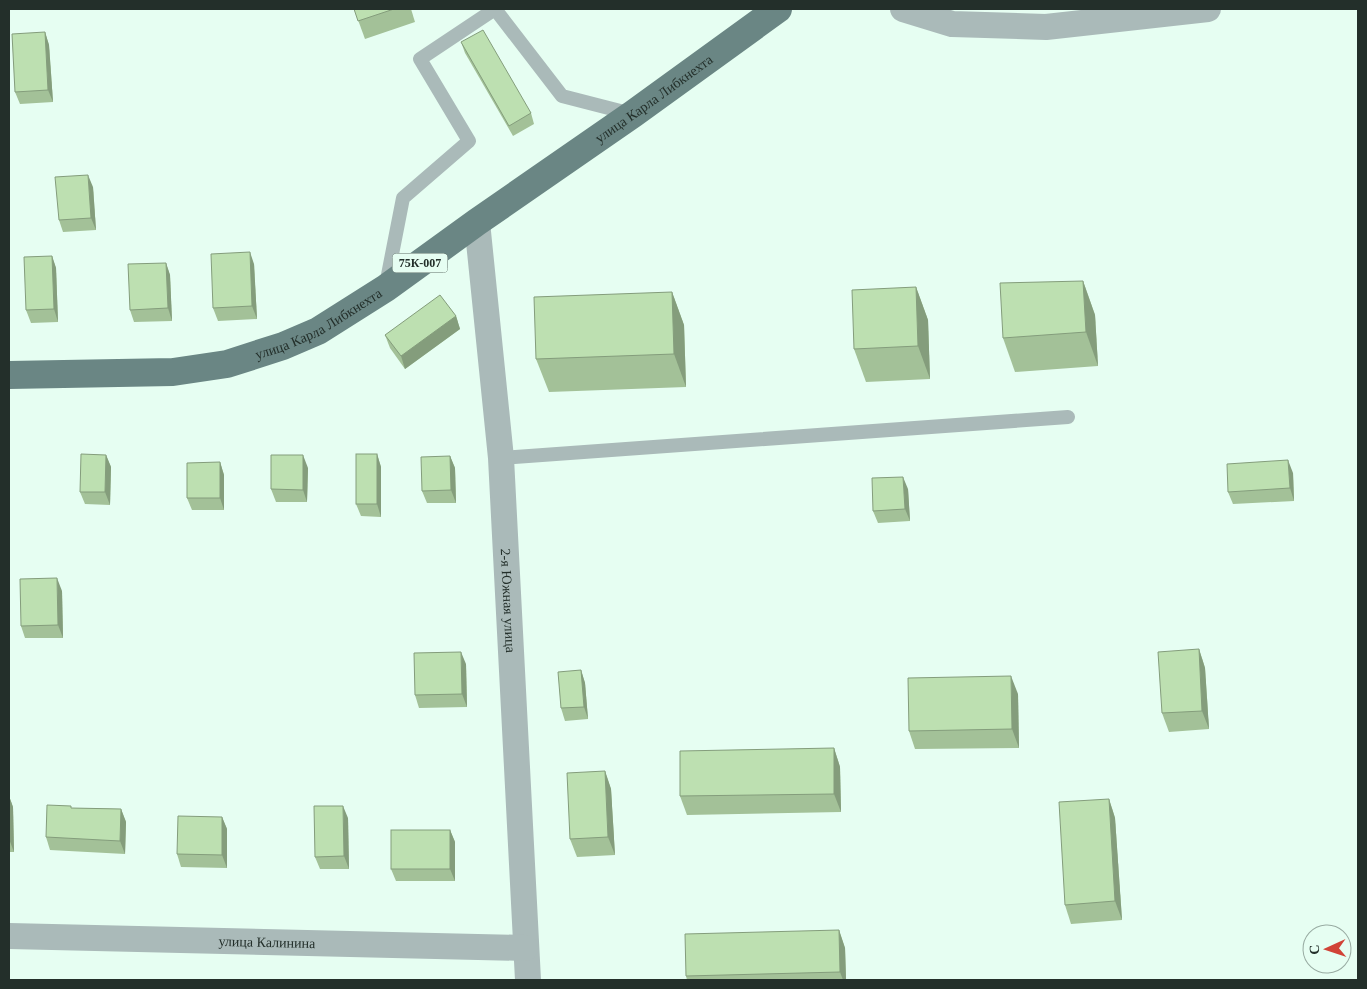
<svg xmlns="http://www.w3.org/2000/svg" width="1367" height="989" font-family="'Times New Roman',serif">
	<rect width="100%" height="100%" fill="#e6fef2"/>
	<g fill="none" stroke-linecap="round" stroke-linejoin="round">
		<g stroke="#aabab9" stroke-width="14">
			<polyline points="386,285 403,198 469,141 420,59 495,9 562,96 632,114"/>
			<polyline points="501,458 1068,417"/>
		</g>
		<g stroke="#aabab9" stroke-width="26">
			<polyline points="903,9 952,24 1046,27 1208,9"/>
			<path id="s1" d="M477 222 501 458 528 980"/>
			<path id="s2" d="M9 936 525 948"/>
		</g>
		<path stroke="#6a8684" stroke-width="28" id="s3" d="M9 375 173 372 227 364 283 346 318 331 386 288 477 222 633 114 778 9"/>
	</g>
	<g fill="#a3c198">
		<polygon points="354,9 411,9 415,22 365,39"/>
		<polygon points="45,32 49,45 53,102 20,104 15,92"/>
		<polygon points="461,42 531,113 534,124 513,136 465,53"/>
		<polygon points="93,187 96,230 63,232 59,220"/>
		<polygon points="52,256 56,268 58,322 31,323 26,310"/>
		<polygon points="166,263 170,275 172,321 134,322 130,310"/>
		<polygon points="254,264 257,319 218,321 213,308"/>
		<polygon points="1083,281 1095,315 1098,366 1015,372 1003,338"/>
		<polygon points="916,287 928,320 930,379 866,382 854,349"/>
		<polygon points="672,292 684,325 686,387 549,392 536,359"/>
		<polygon points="456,316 460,329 405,369 390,348 385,335"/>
		<polygon points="377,454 381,467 381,517 361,516 356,504"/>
		<polygon points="106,455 111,467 110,505 85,504 80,492"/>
		<polygon points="450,456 455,468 456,503 427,503 422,491"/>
		<polygon points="220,462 224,475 224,510 192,510 187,498"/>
		<polygon points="308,468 307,502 276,502 271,489"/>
		<polygon points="1293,473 1294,501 1233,504 1228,492"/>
		<polygon points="908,489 910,521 878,523 873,511"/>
		<polygon points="62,591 63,638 25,638 21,626"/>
		<polygon points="1199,649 1205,668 1209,729 1169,732 1162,713"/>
		<polygon points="466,664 467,707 419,708 415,695"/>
		<polygon points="581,670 585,683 588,719 565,721 561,708"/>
		<polygon points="1018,694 1019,748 915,749 909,731"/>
		<polygon points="834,748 840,767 841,812 687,815 680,796"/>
		<polygon points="605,771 611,789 615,855 577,857 570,839"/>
		<polygon points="9,796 13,807 14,852 9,852"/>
		<polygon points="1109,799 1115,818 1122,920 1071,924 1065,905"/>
		<polygon points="72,808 121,809 126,822 125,854 50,850 46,837"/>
		<polygon points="222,817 227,829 227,868 181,867 177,854"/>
		<polygon points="348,818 349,869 320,869 315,857"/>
		<polygon points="450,830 455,842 455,881 396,881 391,869"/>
		<polygon points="839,930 845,948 846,980 687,980 686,976"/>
	</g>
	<g fill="#849d7c">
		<polygon points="45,32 49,45 53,102 48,90"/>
		<polygon points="88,175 93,187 96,230 91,218"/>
		<polygon points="250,252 254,264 257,319 252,306"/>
		<polygon points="52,256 56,268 58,322 54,309"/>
		<polygon points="166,263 170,275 172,321 168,308"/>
		<polygon points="1083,281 1095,315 1098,366 1086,332"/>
		<polygon points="916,287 928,320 930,379 918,346"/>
		<polygon points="672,292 684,325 686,387 674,354"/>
		<polygon points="456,316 460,329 405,369 401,356"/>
		<polygon points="377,454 381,467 381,517 377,504"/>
		<polygon points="106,455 111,467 110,505 105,492"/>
		<polygon points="303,455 308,468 307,502 303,490"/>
		<polygon points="450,456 455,468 456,503 451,490"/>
		<polygon points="1288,460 1293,473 1294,501 1290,488"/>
		<polygon points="220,462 224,475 224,510 220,498"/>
		<polygon points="903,477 908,489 910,521 905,509"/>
		<polygon points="57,578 62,591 63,638 58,625"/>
		<polygon points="1199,649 1205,668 1209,729 1202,711"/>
		<polygon points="461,652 466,664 467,707 462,694"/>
		<polygon points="581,670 585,683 588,719 584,707"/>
		<polygon points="1011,676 1018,694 1019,748 1012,729"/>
		<polygon points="834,748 840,767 841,812 834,794"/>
		<polygon points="605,771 611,789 615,855 608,837"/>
		<polygon points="9,796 13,807 14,852 9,839"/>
		<polygon points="1109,799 1115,818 1122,920 1115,901"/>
		<polygon points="343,806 348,818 349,869 344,856"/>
		<polygon points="121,809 126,822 125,854 120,841"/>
		<polygon points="222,817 227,829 227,868 222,855"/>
		<polygon points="450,830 455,842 455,881 450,869"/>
		<polygon points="839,930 845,948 846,980 843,980 840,972"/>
	</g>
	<g fill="#bde0b1" stroke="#849d7c">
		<polygon points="354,9 394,9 358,21"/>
		<polygon points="483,30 531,113 509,126 461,42"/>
		<polygon points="45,32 48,90 15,92 12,34"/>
		<polygon points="88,175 91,218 59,220 55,177"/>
		<polygon points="250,252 252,306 213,308 211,254"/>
		<polygon points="52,256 54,309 26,310 24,257"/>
		<polygon points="166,263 168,308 130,310 128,264"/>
		<polygon points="1083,281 1086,332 1003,338 1000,283"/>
		<polygon points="916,287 918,346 854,349 852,290"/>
		<polygon points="672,292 674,354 536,359 534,297"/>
		<polygon points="440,295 456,316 401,356 385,335"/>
		<polygon points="81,454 106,455 105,492 80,492"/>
		<rect x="356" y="454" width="21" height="50"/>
		<polygon points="271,455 303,455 303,490 271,489"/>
		<polygon points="450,456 451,490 422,491 421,457"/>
		<polygon points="1288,460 1290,488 1228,492 1227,464"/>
		<polygon points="220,462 220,498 187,498 187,463"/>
		<polygon points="903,477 905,509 873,511 872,478"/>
		<polygon points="57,578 58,625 21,626 20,579"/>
		<polygon points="1199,649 1202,711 1162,713 1158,652"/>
		<polygon points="461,652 462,694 415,695 414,653"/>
		<polygon points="581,670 584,707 561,708 558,672"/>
		<polygon points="1011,676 1012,729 909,731 908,678"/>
		<polygon points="834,748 834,794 680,796 680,751"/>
		<polygon points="605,771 608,837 570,839 567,773"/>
		<polygon points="1109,799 1115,901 1065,905 1059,802"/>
		<polygon points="47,805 71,806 71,808 121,809 120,841 46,837"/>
		<polygon points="314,806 343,806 344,856 315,857"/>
		<polygon points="178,816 222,817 222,855 177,854"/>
		<rect x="391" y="830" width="59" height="39"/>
		<polygon points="839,930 840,972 686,976 685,934"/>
	</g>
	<g text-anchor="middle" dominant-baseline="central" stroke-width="5" stroke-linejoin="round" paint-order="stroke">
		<rect fill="#e6fef2" stroke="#5e6d66" stroke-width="1" x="392.5" y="253.5" width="55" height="19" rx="4"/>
		<g font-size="12" font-weight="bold" fill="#232f2a">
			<text x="420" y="263">75К-007</text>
		</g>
		<g font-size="14" fill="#232f2a" stroke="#e6fef2">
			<text stroke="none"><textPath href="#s3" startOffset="724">улица Карла Либкнехта</textPath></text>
			<text stroke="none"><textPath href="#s3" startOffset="319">улица Карла Либкнехта</textPath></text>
			<text stroke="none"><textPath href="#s1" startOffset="380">2-я Южная улица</textPath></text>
			<text stroke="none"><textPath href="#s2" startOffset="258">улица Калинина</textPath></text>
		</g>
	</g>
	<rect width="1367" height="989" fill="none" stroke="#232f2a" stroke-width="20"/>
	<g transform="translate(1327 949) rotate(267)"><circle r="24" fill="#e6fef2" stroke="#98aba2"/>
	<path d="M0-4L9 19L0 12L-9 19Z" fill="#d14337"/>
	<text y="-8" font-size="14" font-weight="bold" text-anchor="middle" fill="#232f2a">С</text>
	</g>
</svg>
